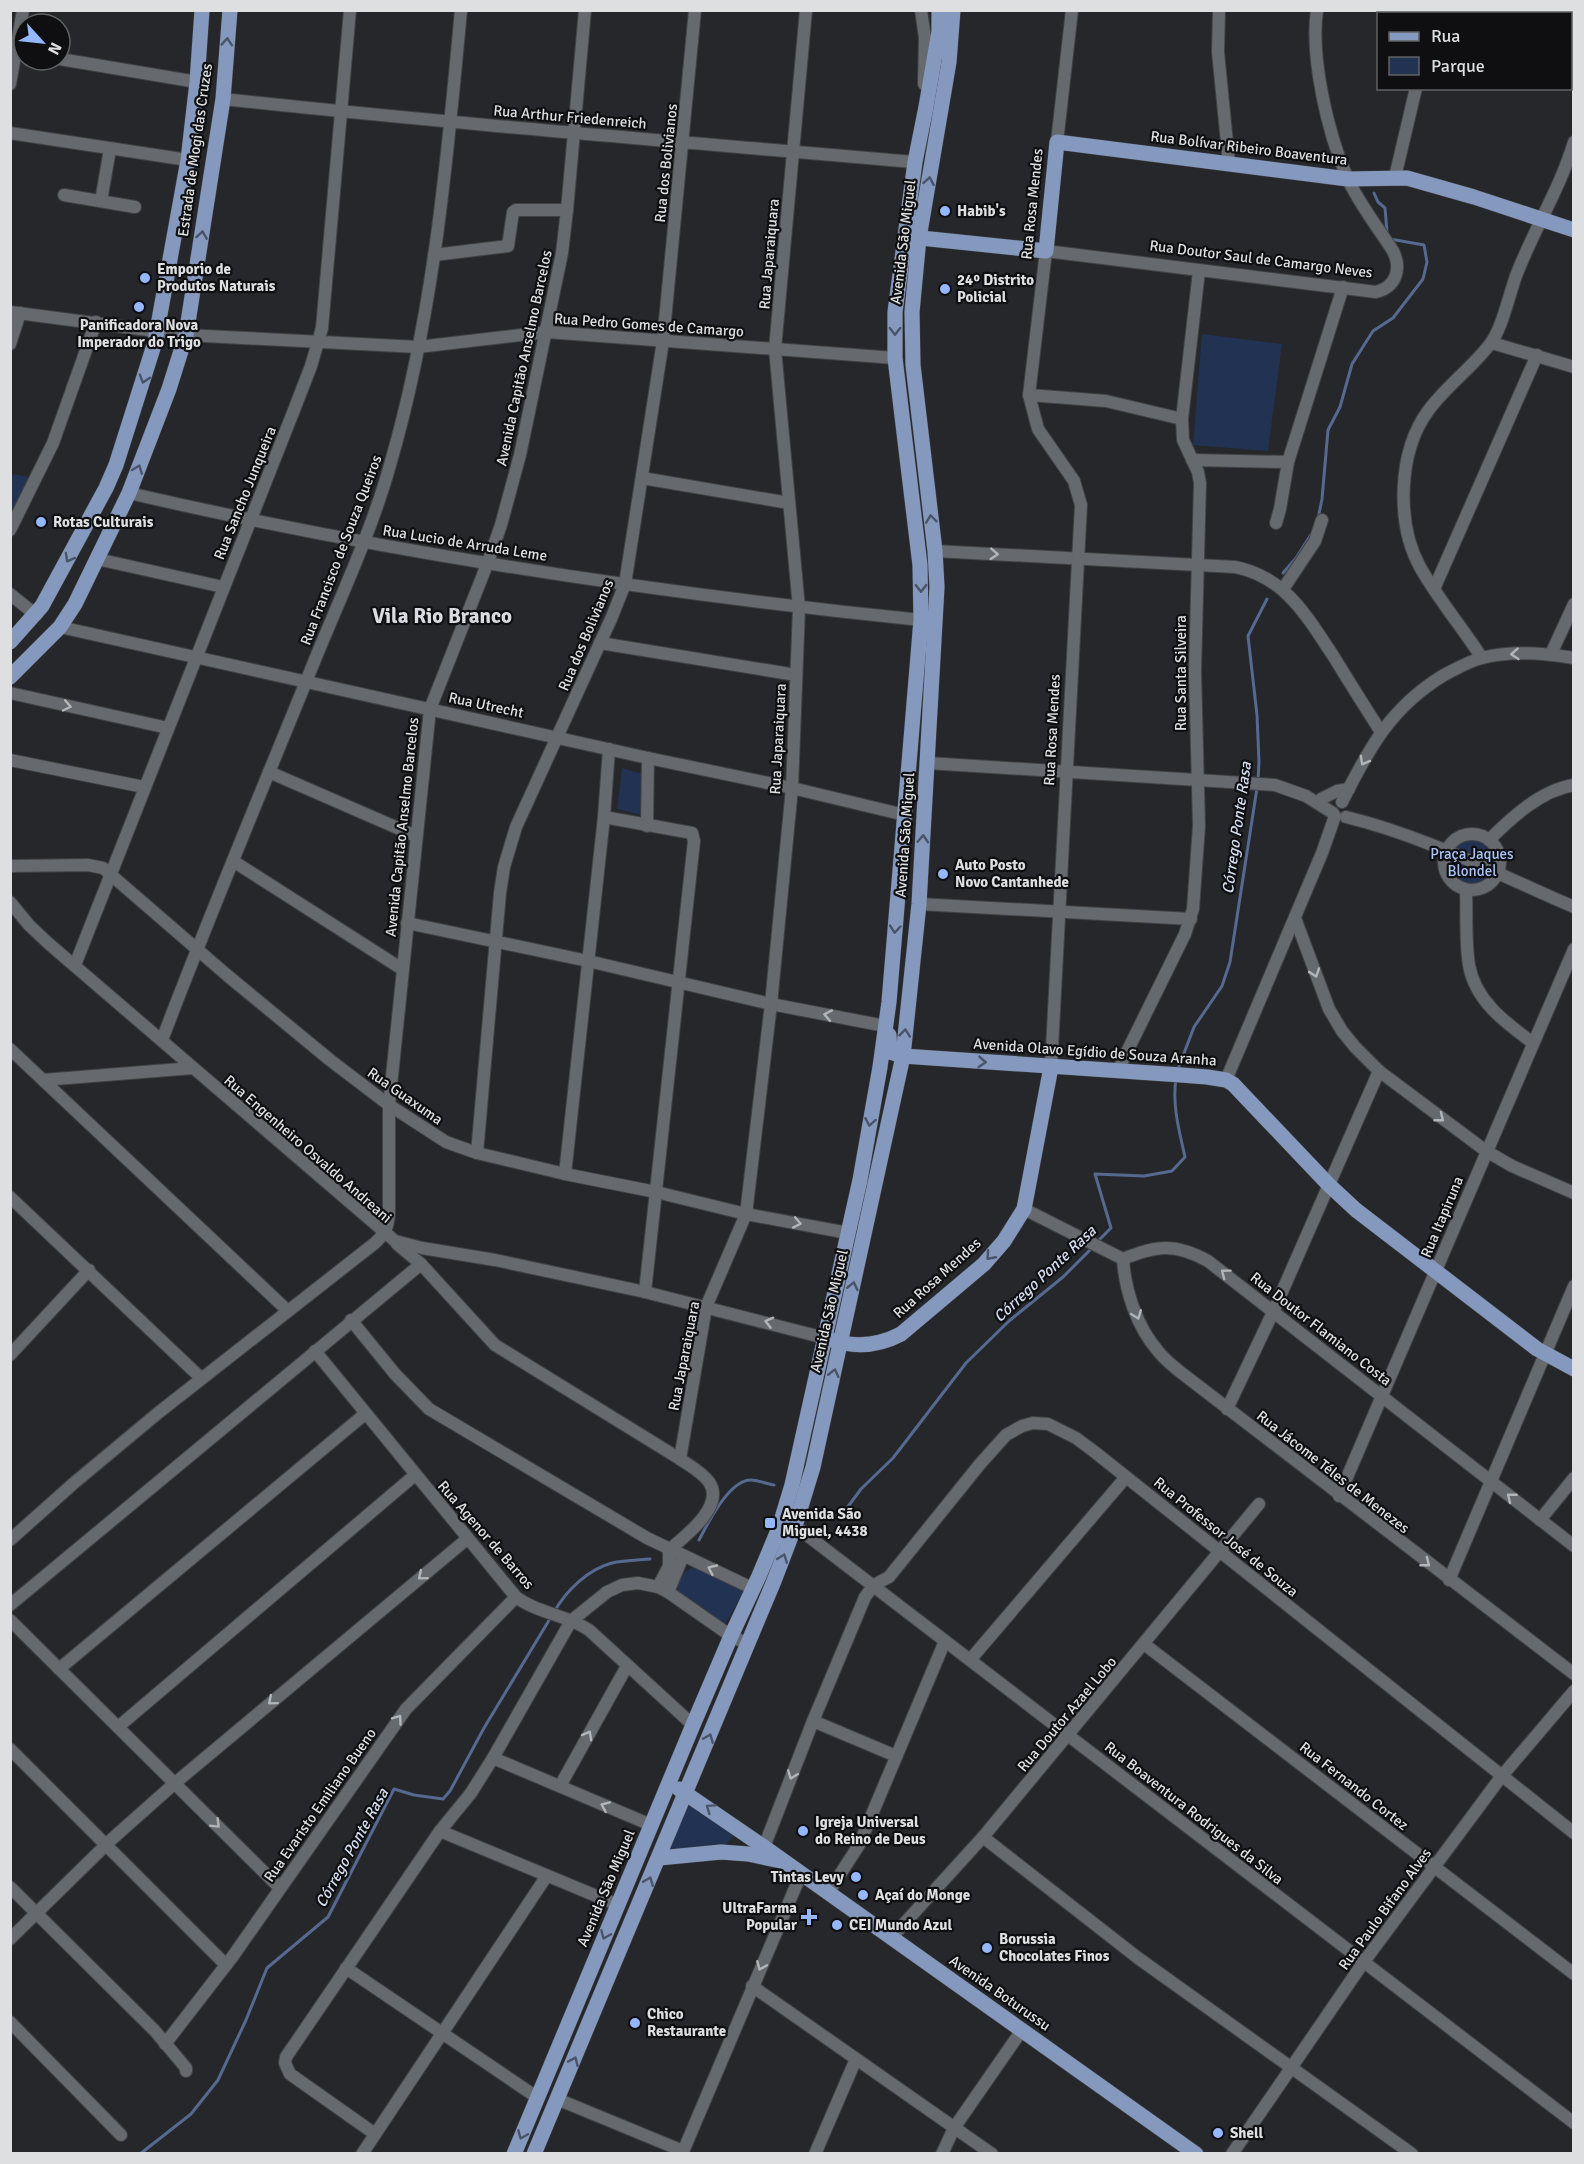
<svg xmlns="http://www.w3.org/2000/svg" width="1584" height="2164" font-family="Signika,sans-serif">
	<rect width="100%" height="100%" fill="#25272a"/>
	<g fill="#223252">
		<polygon points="1202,334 1282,344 1268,451 1193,445"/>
		<polygon points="11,474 30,477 11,516"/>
		<polygon points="622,768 646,775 647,816 617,809"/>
		<circle cx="1472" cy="862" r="26"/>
		<polygon points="693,1567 745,1589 724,1626 673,1592 678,1577"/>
		<polygon points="688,1798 732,1827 733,1837 723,1847 664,1855"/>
	</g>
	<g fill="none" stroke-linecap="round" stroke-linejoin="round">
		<g stroke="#566990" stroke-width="3">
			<polyline points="1374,193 1378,202 1385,208 1387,232"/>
			<polyline points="1318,519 1322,499 1328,430 1340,407 1352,364 1373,331 1393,318 1423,279 1427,262 1424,245 1390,239"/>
			<polyline points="1283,573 1296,558 1312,533"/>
			<polyline points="1258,781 1259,762 1257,715 1248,636 1267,599"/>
			<polyline points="1178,1069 1194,1027 1222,986 1230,962 1257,788"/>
			<path d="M1097 1242 1111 1228 1095 1174 1144 1176 1172 1171 1185 1157C1179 1130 1172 1105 1176 1078"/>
			<polyline points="816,1508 834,1518 844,1512 861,1489 893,1458 966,1363 1009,1321 1063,1277 1093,1247"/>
			<path d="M699 1540C708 1523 729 1480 751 1480 758 1480 767 1484 774 1485"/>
			<path d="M554 1612C566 1591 588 1569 612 1563 624 1560 638 1560 650 1559"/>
			<polyline points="140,2154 191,2114 218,2080 246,2020 267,1968 328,1917 394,1789 414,1795 443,1799 450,1791 484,1728 551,1617"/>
		</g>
		<g stroke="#404244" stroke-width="14">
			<g id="minor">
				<polyline points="921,10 925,38 924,84"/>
				<polyline points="1219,10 1218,52 1229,163"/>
				<polyline points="1447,10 1456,14"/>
				<polyline points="1433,14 1434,10"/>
				<polyline points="1570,54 1574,55"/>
				<polyline points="60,59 197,82"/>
				<polyline points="10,84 23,10"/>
				<path d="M223 99C454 124 684 142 915 162"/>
				<polyline points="10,133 188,160"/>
				<polyline points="1057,142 1072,10"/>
				<polyline points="1395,177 1416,88"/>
				<polyline points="64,195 135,207"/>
				<polyline points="101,201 110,149"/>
				<polyline points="434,255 508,246 513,212 516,210 567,210"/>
				<polyline points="10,312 186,335 418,347 547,332 895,358"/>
				<polyline points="1492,343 1574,367"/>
				<polyline points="10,344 20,313"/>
				<polyline points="1029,395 1106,401 1182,419"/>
				<polyline points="1192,460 1288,462"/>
				<polyline points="642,478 789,503"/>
				<path d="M129 493C388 553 656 593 921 620"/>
				<polyline points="1276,523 1280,509 1288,462 1343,287"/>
				<polyline points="10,530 53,443 96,322"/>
				<path d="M935 551 1235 567C1286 577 1307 617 1334 657 1349 682 1365 707 1381 732"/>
				<polyline points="97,559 223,587"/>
				<polyline points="1283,589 1315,541 1322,520"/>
				<polyline points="1434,589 1537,355"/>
				<polyline points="10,594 36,615"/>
				<polyline points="60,627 648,758 792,788 905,815"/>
				<polyline points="600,643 796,675"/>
				<polyline points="1551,654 1574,604"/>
				<path d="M1482 658C1462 627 1438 599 1420 567 1396 523 1398 452 1428 411 1446 386 1472 368 1490 344 1502 329 1509 295 1516 276 1533 231 1560 189 1574 142"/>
				<polyline points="10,693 168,728"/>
				<polyline points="10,760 144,787"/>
				<polyline points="928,763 1275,785 1306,796 1333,813"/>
				<polyline points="269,772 416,836"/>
				<polyline points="1321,799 1337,791 1349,789"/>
				<path d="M1342 802C1369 748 1391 707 1444 675 1456 669 1469 661 1482 658 1511 650 1544 653 1574 658"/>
				<polyline points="604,817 692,833 694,841 645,1292"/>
				<path d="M1346 817C1425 836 1499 875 1574 907"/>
				<polyline points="647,826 648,758"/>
				<circle cx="1472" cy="862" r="28"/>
				<path d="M1489 840C1511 818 1541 790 1574 785"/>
				<polyline points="233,861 402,969"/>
				<polyline points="10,866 88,865 103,868 228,976 330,1060 389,1105 446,1142 477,1153 565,1174 656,1192 746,1214 848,1233"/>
				<path d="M1466 890C1467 914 1465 941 1469 965 1475 1001 1506 1023 1533 1043"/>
				<polyline points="10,902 29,925 48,943 395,1241 422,1248 495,1260 645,1292 825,1338"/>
				<polyline points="919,904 1191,919"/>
				<polyline points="1295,918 1329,1009 1342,1031 1355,1047 1379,1071 1486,1151 1512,1166 1574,1193"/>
				<polyline points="407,923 588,961 771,1004 885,1026"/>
				<polyline points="75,965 294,410 311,366 322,328 350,10"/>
				<path d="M162 1040C210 913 263 788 314 662 340 598 371 533 390 465 433 318 447 163 461 10"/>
				<polyline points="10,1049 288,1311"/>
				<path d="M1051 1067 1081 505 1074 481 1038 429 1029 395 1046 251 1376 292C1396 287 1402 269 1393 251 1379 229 1357 201 1347 177 1328 134 1310 57 1317 10"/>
				<polyline points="1118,1070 1185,934 1193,909 1199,826 1195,671 1200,483 1198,472 1183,440 1182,419 1199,271"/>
				<polyline points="43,1080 193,1068"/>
				<polyline points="1226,1080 1322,853 1335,816"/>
				<polyline points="477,1153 500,893 504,867 516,827 611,619 625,584 663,341 695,10"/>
				<polyline points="565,1174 604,817 609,749"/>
				<polyline points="10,1197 201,1378"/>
				<path d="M1024 1209 1123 1259C1157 1245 1175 1243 1208 1261L1574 1546"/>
				<path d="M397 1244 421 1264 495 1345 680 1459C690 1466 702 1472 709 1482 726 1506 684 1537 669 1550"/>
				<path d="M1123 1259C1125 1291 1137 1327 1158 1351 1164 1359 1172 1365 1179 1371L1574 1674"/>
				<polyline points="351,1320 395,1374 429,1409 647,1538 754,1589"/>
				<path d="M315 1351 516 1597C537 1613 567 1615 589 1630L693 1725"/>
				<polyline points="10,1355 89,1270"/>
				<polyline points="1227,1409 1274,1310 1379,1071"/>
				<polyline points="680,1459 706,1307 746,1214 771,1004 792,788 799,608 775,349 806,10"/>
				<polyline points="1339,1496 1574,949"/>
				<polyline points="1540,1520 1574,1478"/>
				<polyline points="795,1526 1574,2123"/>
				<path d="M10 1540 74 1483 158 1413 375 1243C385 1234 388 1227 389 1214V1105L430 709 488 562 501 525 520 455 562 253 567 210 585 10"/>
				<polyline points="1449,1580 1574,1286"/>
				<polyline points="658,1587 669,1566 669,1550"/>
				<polyline points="668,1592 683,1556"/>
				<polyline points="10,1605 421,1264"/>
				<polyline points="10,1620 280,1888"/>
				<polyline points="1144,1644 1574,1974"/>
				<polyline points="970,1660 1126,1477"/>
				<polyline points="59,1669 365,1414"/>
				<polyline points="813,1721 896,1756"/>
				<polyline points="118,1727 415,1475"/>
				<polyline points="10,1749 226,1965"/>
				<polyline points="493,1758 651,1825"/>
				<polyline points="560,1786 627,1666"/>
				<polyline points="440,1831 618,1905"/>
				<polyline points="983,1837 1138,1958 1412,2154"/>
				<polyline points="764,1847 813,1721 865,1597 874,1585 889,1577 980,1464 1006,1435 1022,1426 1033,1423 1048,1424 1076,1438 1096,1453 1574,1833"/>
				<polyline points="10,1887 155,2031 186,2068 186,2071"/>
				<polyline points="828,1893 859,1845 945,1641"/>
				<polyline points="891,1938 983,1837 1259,1504"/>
				<polyline points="10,1939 112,1839 175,1783 467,1539"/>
				<polyline points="346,1968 538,2098"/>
				<polyline points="752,1986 992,2154"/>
				<polyline points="10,2022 121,2135"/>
				<polyline points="165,2044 233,1956 406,1709 516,1597"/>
				<polyline points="557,2099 683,2151"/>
				<polyline points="375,2134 290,2074 285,2063 286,2057 440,1831 471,1793 493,1758 571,1621 607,1592 622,1585 638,1583 658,1587 668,1592 731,1636 748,1644"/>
				<polyline points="362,2154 546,1877"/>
				<polyline points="682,2154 801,1874"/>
				<polyline points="815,2154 856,2059"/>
				<polyline points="942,2154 954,2128 1022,2030"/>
				<polyline points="1232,2154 1363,1963 1501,1777 1574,1691"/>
			</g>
		</g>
		<g stroke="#404244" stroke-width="16">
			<g id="major">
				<polyline points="911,237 1046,251 1057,142 1348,179 1407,178 1474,197 1574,230"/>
				<polyline points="10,642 42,606 106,488 116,465 155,342 188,160 197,82 202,10"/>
				<polyline points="10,677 60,627 75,604 129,493 169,389 186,335 223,99 230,10"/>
				<polyline points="889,1035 890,1052 903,1056 1181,1075 1207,1077 1226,1080 1233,1084 1329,1185 1356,1210 1537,1349 1574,1369"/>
				<path d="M832 1340C856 1348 880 1345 901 1334L984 1264 1004 1241 1024 1209 1051 1067"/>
				<polyline points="679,1789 764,1847 1196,2154"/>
				<polyline points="659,1858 721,1852 748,1854 781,1861"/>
				<polyline points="514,2154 693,1725 731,1636 759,1576 779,1528 792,1485 860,1180 880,1067 889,1002 921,620 920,565 895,358 895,312 915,162 926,107 939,31 939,10"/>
				<polyline points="534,2154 774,1581 795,1526 813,1467 903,1056 919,904 937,587 935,551 913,365 912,312 919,238 949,62 953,10"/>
			</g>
		</g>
		<use href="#minor" stroke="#66696d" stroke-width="12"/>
		<use href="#major" stroke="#8599bf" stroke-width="15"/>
	</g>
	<defs><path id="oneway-chevron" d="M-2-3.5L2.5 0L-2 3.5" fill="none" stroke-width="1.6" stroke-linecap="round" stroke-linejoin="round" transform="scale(1.5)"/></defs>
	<g stroke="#4a5468">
		<use href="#oneway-chevron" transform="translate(227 42) rotate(-86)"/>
		<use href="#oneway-chevron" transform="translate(929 181) rotate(-80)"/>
		<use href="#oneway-chevron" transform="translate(202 235) rotate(-81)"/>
		<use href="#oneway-chevron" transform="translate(895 331) rotate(90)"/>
		<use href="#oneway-chevron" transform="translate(144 379) rotate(107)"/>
		<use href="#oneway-chevron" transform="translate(138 469) rotate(-69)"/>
		<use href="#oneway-chevron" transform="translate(931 519) rotate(-97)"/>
		<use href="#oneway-chevron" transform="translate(69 558) rotate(119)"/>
		<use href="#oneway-chevron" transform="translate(921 588) rotate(89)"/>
		<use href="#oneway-chevron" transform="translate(923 839) rotate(-87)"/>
		<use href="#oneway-chevron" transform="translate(895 929) rotate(95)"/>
		<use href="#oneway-chevron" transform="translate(905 1033) rotate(-84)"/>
		<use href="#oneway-chevron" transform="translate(982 1062) rotate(4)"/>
		<use href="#oneway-chevron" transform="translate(870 1122) rotate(100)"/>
		<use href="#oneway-chevron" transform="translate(990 1256) rotate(132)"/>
		<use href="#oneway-chevron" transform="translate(853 1286) rotate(-77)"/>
		<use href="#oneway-chevron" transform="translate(834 1373) rotate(-77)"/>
		<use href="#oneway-chevron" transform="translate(783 1558) rotate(-69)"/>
		<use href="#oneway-chevron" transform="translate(709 1738) rotate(-68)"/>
		<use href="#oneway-chevron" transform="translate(710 1808) rotate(-145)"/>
		<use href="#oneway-chevron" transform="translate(649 1881) rotate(-68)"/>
		<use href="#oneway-chevron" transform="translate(605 1935) rotate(113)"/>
		<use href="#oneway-chevron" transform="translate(574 2061) rotate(-66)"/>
		<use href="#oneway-chevron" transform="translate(522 2135) rotate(113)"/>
	</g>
	<g stroke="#b3b6b8">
		<use href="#oneway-chevron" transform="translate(994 554) rotate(3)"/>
		<use href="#oneway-chevron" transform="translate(1515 654) rotate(176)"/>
		<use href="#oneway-chevron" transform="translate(67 706) rotate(12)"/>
		<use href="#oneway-chevron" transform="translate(1364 761) rotate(119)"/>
		<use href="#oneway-chevron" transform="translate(1315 973) rotate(71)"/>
		<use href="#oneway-chevron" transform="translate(828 1015) rotate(-169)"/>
		<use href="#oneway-chevron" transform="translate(1440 1118) rotate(38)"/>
		<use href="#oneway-chevron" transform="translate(797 1223) rotate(11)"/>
		<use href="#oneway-chevron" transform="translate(1225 1273) rotate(-143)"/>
		<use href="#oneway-chevron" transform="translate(1137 1315) rotate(69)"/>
		<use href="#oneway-chevron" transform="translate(769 1322) rotate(-166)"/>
		<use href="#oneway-chevron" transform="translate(1511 1497) rotate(-141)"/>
		<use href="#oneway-chevron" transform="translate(1426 1563) rotate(38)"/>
		<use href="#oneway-chevron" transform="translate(712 1569) rotate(-155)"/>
		<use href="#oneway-chevron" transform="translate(422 1576) rotate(140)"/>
		<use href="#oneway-chevron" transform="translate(272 1701) rotate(140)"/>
		<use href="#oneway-chevron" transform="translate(398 1719) rotate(-54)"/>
		<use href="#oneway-chevron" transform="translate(588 1735) rotate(-61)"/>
		<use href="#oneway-chevron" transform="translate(792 1775) rotate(111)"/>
		<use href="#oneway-chevron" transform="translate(605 1806) rotate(-157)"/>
		<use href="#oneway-chevron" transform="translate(216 1824) rotate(45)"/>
		<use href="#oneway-chevron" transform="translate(761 1966) rotate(113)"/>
	</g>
	<g fill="#94b7fd" stroke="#0f0f11" stroke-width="2">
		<circle cx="945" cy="211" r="6"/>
		<circle cx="145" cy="278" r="6"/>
		<circle cx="945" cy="289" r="6"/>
		<circle cx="139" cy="307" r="6"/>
		<circle cx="41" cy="522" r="6"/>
		<circle cx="943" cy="874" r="6"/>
		<rect x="764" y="1517" width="12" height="12" rx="3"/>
		<circle cx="803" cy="1831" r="6"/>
		<circle cx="856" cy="1877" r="6"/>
		<circle cx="863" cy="1895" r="6"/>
		<path d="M806 1908h6v6h6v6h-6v6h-6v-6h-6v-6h6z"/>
		<circle cx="837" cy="1925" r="6"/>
		<circle cx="987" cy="1948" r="6"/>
		<circle cx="635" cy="2023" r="6"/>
		<circle cx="1218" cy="2133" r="6"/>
	</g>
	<g text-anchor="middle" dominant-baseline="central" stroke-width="4.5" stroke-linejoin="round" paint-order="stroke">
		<g font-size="15" fill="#dddfe1" stroke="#0f0f11">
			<text transform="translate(570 117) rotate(5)">Rua Arthur Friedenreich</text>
			<text transform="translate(1249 148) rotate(7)">Rua Bolívar Ribeiro Boaventura</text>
			<text transform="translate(195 150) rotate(-82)">Estrada de Mogi das Cruzes</text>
			<text transform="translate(666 163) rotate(-84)">Rua dos Bolivianos</text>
			<text transform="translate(1032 204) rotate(-84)">Rua Rosa Mendes</text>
			<text transform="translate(903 242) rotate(-83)">Avenida São Miguel</text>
			<text transform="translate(769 254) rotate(-85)">Rua Japaraiquara</text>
			<text transform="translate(1261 259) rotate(7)">Rua Doutor Saul de Camargo Neves</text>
			<text transform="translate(649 325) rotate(4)">Rua Pedro Gomes de Camargo</text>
			<text transform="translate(524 358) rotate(-78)">Avenida Capitão Anselmo Barcelos</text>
			<text transform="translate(245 493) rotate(-68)">Rua Sancho Junqueira</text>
			<text transform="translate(465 543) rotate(9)">Rua Lucio de Arruda Leme</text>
			<text transform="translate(341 550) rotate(-69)">Rua Francisco de Souza Queiros</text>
			<text transform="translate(586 635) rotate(-67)">Rua dos Bolivianos</text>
			<text transform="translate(1181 673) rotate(-90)">Rua Santa Silveira</text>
			<text transform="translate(486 705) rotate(12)">Rua Utrecht</text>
			<text transform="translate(1052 730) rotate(-87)">Rua Rosa Mendes</text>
			<text transform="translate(778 739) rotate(-87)">Rua Japaraiquara</text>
			<text transform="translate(402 827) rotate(-84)">Avenida Capitão Anselmo Barcelos</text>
			<text transform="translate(905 835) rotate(-86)">Avenida São Miguel</text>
			<text transform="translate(1095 1052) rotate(4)">Avenida Olavo Egídio de Souza Aranha</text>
			<text transform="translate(405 1096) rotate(35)">Rua Guaxuma</text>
			<text transform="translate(308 1149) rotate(41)">Rua Engenheiro Osvaldo Andreani</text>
			<text transform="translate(1442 1217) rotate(-67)">Rua Itapiruna</text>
			<text transform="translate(937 1278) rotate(-42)">Rua Rosa Mendes</text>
			<text transform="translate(829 1311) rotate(-77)">Avenida São Miguel</text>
			<text transform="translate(1321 1329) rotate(38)">Rua Doutor Flamiano Costa</text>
			<text transform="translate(684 1356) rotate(-79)">Rua Japaraiquara</text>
			<text transform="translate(1333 1472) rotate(38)">Rua Jácome Téles de Menezes</text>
			<text transform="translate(486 1535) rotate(49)">Rua Agenor de Barros</text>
			<text transform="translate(1226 1537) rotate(39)">Rua Professor José de Souza</text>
			<text transform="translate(1067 1714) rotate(-50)">Rua Doutor Azael Lobo</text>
			<text transform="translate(1354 1786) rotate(38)">Rua Fernando Cortez</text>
			<text transform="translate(320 1805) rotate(-55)">Rua Evaristo Emiliano Bueno</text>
			<text transform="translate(1194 1813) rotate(38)">Rua Boaventura Rodrigues da Silva</text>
			<text transform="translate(606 1888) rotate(-67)">Avenida São Miguel</text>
			<text transform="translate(1385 1909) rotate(-54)">Rua Paulo Bifano Alves</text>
			<text transform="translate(1000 1993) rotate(35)">Avenida Boturussu</text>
		</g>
		<g font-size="15" font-weight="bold" fill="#dddfe1" stroke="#0f0f11" text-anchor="start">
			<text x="957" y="211">Habib's</text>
			<text x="157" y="269">Emporio de<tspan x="157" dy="17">Produtos Naturais</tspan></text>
			<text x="957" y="280">24º Distrito<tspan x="957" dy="17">Policial</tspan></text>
			<text x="139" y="325" text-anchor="middle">Panificadora Nova<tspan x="139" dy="17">Imperador do Trigo</tspan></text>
			<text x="53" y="522">Rotas Culturais</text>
			<text x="955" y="865">Auto Posto<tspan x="955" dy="17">Novo Cantanhede</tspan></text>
			<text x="782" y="1514">Avenida São<tspan x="782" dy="17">Miguel, 4438</tspan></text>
			<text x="815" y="1822">Igreja Universal<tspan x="815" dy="17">do Reino de Deus</tspan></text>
			<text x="844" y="1877" text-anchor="end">Tintas Levy</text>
			<text x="875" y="1895">Açaí do Monge</text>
			<text x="797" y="1908" text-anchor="end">UltraFarma<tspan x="797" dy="17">Popular</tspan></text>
			<text x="849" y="1925">CEI Mundo Azul</text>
			<text x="999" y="1939">Borussia<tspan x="999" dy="17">Chocolates Finos</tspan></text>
			<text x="647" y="2014">Chico<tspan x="647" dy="17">Restaurante</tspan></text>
			<text x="1230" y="2133">Shell</text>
		</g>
		<g font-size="15" fill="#a8c3f7" stroke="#0f0f11">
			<text x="1472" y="854">Praça Jaques<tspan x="1472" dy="17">Blondel</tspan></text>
		</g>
		<g font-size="16" font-style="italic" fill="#d2dbed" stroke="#0f0f11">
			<text transform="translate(1237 828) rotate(-82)">Córrego Ponte Rasa</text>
			<text transform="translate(1045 1274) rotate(-43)">Córrego Ponte Rasa</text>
			<text transform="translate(352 1848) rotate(-61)">Córrego Ponte Rasa</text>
		</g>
		<g font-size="21" font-weight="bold" fill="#d9dbe0" stroke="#0f0f11">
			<text x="442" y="616">Vila Rio Branco</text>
		</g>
	</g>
	<rect width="1584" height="2164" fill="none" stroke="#dddfe1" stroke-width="24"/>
	<rect x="1377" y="12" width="195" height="78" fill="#0f0f11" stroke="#616264" stroke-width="1.5"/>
	<rect x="1389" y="32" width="30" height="9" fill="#8599bf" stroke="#616264" stroke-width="1.5"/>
	<text x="1431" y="42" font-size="18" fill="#dddfe1">Rua</text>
	<rect x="1389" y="57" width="30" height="18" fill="#223252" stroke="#616264" stroke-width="1.5"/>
	<text x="1431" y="72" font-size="18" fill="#dddfe1">Parque</text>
	<g transform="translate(42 42) rotate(117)"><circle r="28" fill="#0f0f11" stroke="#616264" stroke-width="1.5"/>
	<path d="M0-4.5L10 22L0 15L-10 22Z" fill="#94b7fd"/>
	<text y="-9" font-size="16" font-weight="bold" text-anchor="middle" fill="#dddfe1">N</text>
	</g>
</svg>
